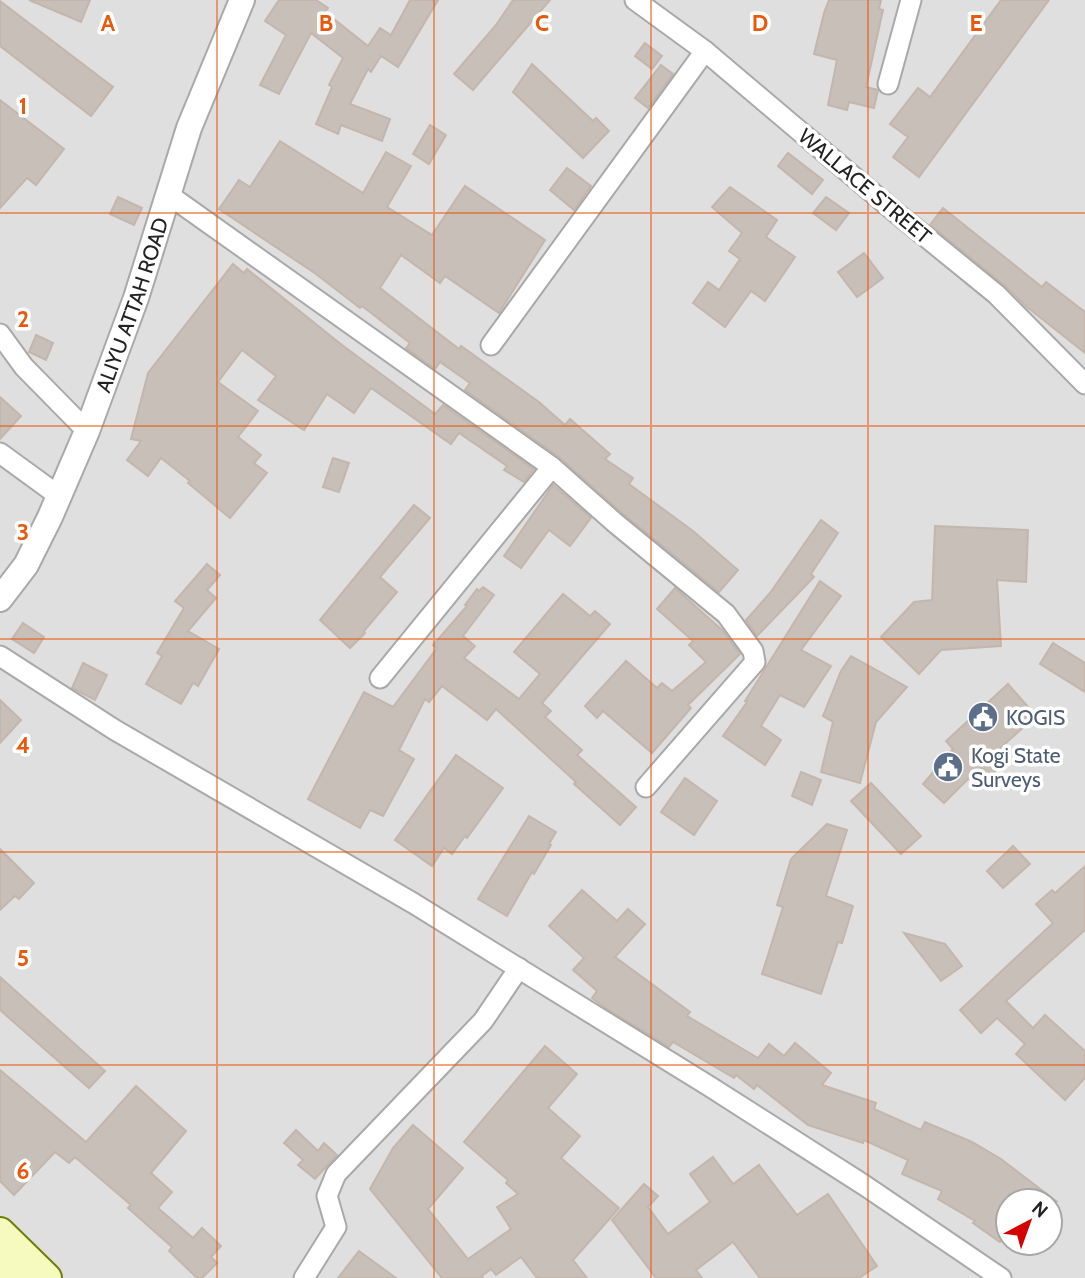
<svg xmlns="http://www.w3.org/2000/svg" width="1085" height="1278" font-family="Cabin,sans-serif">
	<rect width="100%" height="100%" fill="#f2efe9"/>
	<path fill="#e0dfdf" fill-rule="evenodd" d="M0 0H1085V1278H0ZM1008 1201H1050V1243H1008Z"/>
	<g fill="#c7bfb8" stroke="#c4b6ab" stroke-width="2">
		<polygon points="29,0 90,0 81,22"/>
		<polygon points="279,0 316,0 328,8 325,12 368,46 380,28 391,35 410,0 438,0 398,67 381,56 371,72 368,69 350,104 390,119 382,141 341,125 338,134 316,124 332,87 329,85 343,58 311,33 279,94 260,85 286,35 265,21"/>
		<polygon points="513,0 550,0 473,90 454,74 496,25"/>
		<polygon points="829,0 881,0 879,9 883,10 866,87 878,90 874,108 849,102 847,110 828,105 837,60 814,54 824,13"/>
		<polygon points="1001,0 1049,0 919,177 893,157 908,137 890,124 918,88 930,97"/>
		<polygon points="0,1 113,87 91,116 0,46"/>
		<polygon points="645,43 662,56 652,69 635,56"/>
		<polygon points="532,64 593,121 596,118 609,131 583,158 513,92"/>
		<polygon points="661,65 673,74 648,108 635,98"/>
		<polygon points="0,100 64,149 36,185 27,178 0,208"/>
		<polygon points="430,125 446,135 429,164 413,154"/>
		<polygon points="280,141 363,193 386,152 411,166 387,207 432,235 465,186 545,240 499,313 445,276 440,283 401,255 380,288 459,349 461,346 539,402 565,425 570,419 610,454 605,459 633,478 629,484 693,531 738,570 719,592 622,513 559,457 465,390 470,383 440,362 435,369 406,348 410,343 362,306 360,308 316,274 219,209 239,180 250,187"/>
		<polygon points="788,153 823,180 812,194 778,166"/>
		<polygon points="567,168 591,186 574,210 550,190"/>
		<polygon points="730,187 777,220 766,237 795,257 765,301 751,291 725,327 693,303 708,282 719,290 740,259 729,251 742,233 712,207"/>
		<polygon points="118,197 142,208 134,225 110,214"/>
		<polygon points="826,197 849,213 836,230 813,213"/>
		<polygon points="943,208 1042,287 1046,282 1085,312 1085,353 1027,307 1004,285 930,225"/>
		<polygon points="864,253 883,278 857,297 838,272"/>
		<polygon points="233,264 244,273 247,269 342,345 435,414 443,405 534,469 524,482 504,470 507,466 459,433 451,444 371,388 354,413 327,394 304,430 258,400 276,376 242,350 218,382 258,411 238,437 261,455 254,463 267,473 230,518 188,483 190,481 161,458 148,476 127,460 141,441 131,439 148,373"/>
		<polygon points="36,335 53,343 46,360 29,352"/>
		<polygon points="0,397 21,416 0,439"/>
		<polygon points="333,458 349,463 339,492 323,487"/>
		<polygon points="553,485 591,518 570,546 549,530 521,568 504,556"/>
		<polygon points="414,505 430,518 380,577 397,592 364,631 365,633 350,648 320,620"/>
		<polygon points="821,520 838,533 811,574 814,577 757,636 746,620 770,593"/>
		<polygon points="935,526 1028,530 1026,582 997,580 1001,646 941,650 919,674 881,637 914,602 932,600"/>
		<polygon points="207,564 220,575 207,590 216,598 188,631 219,649 198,686 193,683 181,704 146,684 162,656 157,653 184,608 175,601"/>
		<polygon points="820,581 841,596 801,650 831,666 804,707 780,695 761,726 781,740 765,765 723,736 747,702 745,701"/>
		<polygon points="483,587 494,595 463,636 475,646 464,658 519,699 540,674 514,652 563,594 590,616 595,611 610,624 542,703 551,711 545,717 582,750 577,755 636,807 620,825 574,784 576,782 496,709 487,720 442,686 429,702 425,699 399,750 414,759 383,816 370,810 360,828 308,799 364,692 393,707 437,648 433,645 467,606 465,605 477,589 479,591"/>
		<polygon points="675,588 723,631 740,654 688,705 691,708 652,753 603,711 597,718 585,706 626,661 657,688 662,683 672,691 706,662 689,645 693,641 657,609"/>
		<polygon points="23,623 44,637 34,653 12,639"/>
		<polygon points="1053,643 1085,663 1085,692 1040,664"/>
		<polygon points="851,656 907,687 876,722 860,783 821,772 833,722 823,716 841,671"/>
		<polygon points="83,663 107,675 95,700 72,688"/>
		<polygon points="1008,684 1036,716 997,751 1006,761 989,777 980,767 944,803 923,784 953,749 946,741"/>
		<polygon points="0,700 21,720 0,743"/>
		<polygon points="456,755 503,788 467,838 465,836 452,854 444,848 432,866 395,840"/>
		<polygon points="801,772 821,780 812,805 792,796"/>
		<polygon points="685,778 717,801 694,835 661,812"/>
		<polygon points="871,783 921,836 901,854 851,801"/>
		<polygon points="529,816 556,832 549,844 551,845 534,874 532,872 507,916 478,899"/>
		<polygon points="827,824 847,830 826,896 853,906 842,943 838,942 821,994 762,974 783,907 777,905 791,859"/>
		<polygon points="1013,846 1030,864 1003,888 987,871"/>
		<polygon points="0,849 34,883 19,899 15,896 0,910"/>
		<polygon points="1085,866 1085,930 1006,1001 1033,1028 1045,1015 1085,1051 1085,1078 1065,1100 1016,1054 1025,1044 997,1018 981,1033 960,1010 1053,923 1036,904 1052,890 1055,893"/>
		<polygon points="582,890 617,921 628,909 645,924 615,957 690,1012 687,1016 758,1058 769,1044 784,1056 795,1043 831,1073 822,1085 876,1103 874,1109 921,1130 925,1122 972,1142 1001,1159 1056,1201 1008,1201 1008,1230 1000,1242 973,1223 975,1221 938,1199 942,1191 902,1174 908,1160 864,1140 863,1143 808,1125 757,1085 754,1089 736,1075 734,1078 673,1042 669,1047 607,1009 592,998 597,991 573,970 584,958 549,926"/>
		<polygon points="904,933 945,944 962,966 941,981"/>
		<polygon points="0,977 105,1071 89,1088 0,1010"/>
		<polygon points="545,1046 577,1074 548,1108 580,1136 561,1158 619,1208 573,1260 587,1278 537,1278 521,1257 496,1275 491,1269 482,1276 483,1278 442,1278 370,1189 393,1148 413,1125 463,1168 428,1209 468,1259 511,1229 497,1207 518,1194 506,1183 508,1180 464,1142"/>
		<polygon points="0,1070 86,1142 136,1086 186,1131 151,1173 172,1192 158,1208 193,1238 202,1228 221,1246 211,1257 217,1263 202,1278 197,1278 169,1251 172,1247 128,1208 131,1205 75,1157 69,1163 55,1152 14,1195 0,1181"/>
		<polygon points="296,1130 318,1151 324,1143 337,1155 315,1179 298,1165 303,1160 284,1143"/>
		<polygon points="713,1157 733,1184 759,1165 797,1215 828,1194 877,1266 859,1278 760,1278 733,1242 696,1270 702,1278 656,1278 612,1220 644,1184 658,1196 648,1207 668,1234 710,1202 690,1174"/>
		<polygon points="359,1251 396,1278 338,1278"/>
	</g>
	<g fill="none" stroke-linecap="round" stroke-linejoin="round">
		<g stroke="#a9a9a9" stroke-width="23">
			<g id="minor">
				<polyline points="635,0 705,51 894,211 996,294 1085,384"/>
				<polyline points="888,84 911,0"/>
				<polyline points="169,195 552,467 614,522 726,614 753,651 755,662 646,787"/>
				<polyline points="0,334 24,367 87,431"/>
				<polyline points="491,345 705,51"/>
				<polyline points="0,453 59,496"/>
				<polyline points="0,656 115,730 413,903 709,1086 864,1185 1001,1278"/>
				<polyline points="380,678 552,467"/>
				<polyline points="304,1278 336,1227 327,1196 336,1174 483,1021 519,968"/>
			</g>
		</g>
		<g stroke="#a9a9a9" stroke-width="28">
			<g id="tertiary">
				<path id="s1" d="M0 599 26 565 50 517 87 431 136 298 189 128 242 0"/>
			</g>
		</g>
		<g stroke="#707d05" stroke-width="32">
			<g id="secondary">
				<polyline points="0,1232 47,1278"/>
				<polyline points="0,1263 15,1278"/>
			</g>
		</g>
		<use href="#minor" stroke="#fff" stroke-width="19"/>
		<use href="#tertiary" stroke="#fff" stroke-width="24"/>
		<use href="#secondary" stroke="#f7fabf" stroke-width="28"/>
	</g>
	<path fill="none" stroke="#e8590c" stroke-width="2" stroke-opacity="0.55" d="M217 0V1278M434 0V1278M651 0V1278M868 0V1278M0 213H1085M0 426H1085M0 639H1085M0 852H1085M0 1065H1085"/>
	<defs>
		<g id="civic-disc" transform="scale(1.575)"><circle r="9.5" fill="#5c6f8a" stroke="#fff"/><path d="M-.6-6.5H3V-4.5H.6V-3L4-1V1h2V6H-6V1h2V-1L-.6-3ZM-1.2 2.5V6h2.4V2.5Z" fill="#fff"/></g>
	</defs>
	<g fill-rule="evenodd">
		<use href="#civic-disc" x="983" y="717"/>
		<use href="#civic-disc" x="948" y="767"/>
	</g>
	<g text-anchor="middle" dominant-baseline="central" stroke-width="7" stroke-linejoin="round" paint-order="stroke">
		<g font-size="21" fill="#222" stroke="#fff">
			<text transform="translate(865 186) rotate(40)">WALLACE STREET</text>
			<text stroke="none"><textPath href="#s1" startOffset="324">ALIYU ATTAH ROAD</textPath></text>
		</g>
		<g font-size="21" fill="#4e5e75" stroke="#fff" text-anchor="start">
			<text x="1006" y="717">KOGIS</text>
			<text x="971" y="755">Kogi State<tspan x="971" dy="24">Surveys</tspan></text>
		</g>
	</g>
	<g font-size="23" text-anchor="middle" font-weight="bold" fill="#e8590c" stroke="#fff" stroke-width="7" stroke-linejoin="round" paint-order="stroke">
		<text x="108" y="31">A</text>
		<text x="326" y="31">B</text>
		<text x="542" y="31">C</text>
		<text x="760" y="31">D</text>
		<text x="976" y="31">E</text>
		<text x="23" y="114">1</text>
		<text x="23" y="327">2</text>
		<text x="23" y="540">3</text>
		<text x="23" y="753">4</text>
		<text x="23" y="966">5</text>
		<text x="23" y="1179">6</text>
	</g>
	<g transform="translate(1029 1222) rotate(41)"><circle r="33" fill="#ffffff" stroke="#a7a7a7" stroke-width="2"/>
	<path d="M0-5L12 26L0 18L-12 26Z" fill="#d40000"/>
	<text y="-10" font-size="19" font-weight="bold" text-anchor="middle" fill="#222222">N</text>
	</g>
</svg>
